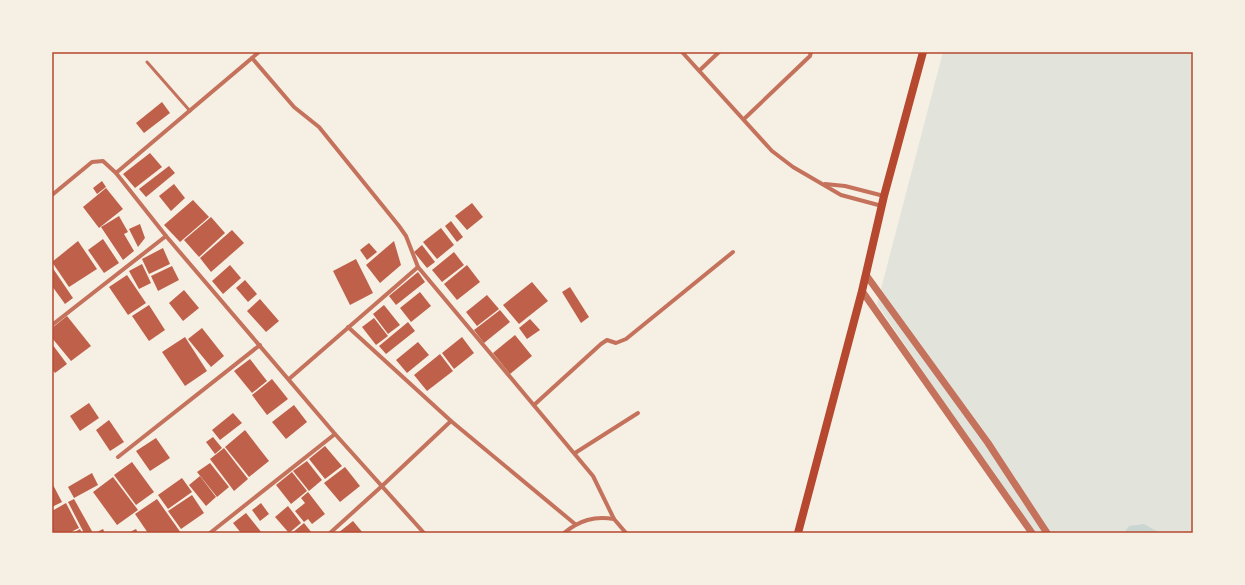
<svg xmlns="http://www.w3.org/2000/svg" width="1245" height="585" font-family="Georgia,serif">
	<rect width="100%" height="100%" fill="#f6efe4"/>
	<polygon fill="#e2e4dc" points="943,52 1193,52 1193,533 1033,533 877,304"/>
	<polygon fill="#c9d6d2" points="1144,524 1160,533 1124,533 1129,526"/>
	<g fill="#bf614a">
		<polygon points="162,102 170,113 144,133 136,123"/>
		<polygon points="150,153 162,167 135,188 123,174"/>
		<polygon points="169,166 175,173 146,197 139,189"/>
		<polygon points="102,181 106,187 97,194 93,188"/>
		<polygon points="174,184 185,198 171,211 159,196"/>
		<polygon points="106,188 123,209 99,228 83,207"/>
		<polygon points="193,200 209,217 180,242 164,225"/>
		<polygon points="472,203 483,217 467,230 455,216"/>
		<polygon points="119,216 128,232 124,234 134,251 123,260 101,227"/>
		<polygon points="211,217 225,233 199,257 184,240"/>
		<polygon points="451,221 463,237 457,242 445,226"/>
		<polygon points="140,224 145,238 138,247 129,229"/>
		<polygon points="441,228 454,245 437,259 423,242"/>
		<polygon points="232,230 244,243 211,272 200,258"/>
		<polygon points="103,239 119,263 104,273 88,250"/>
		<polygon points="78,241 97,269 69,287 52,262"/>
		<polygon points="394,241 401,265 380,283 366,265"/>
		<polygon points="369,243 377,252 367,260 360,250"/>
		<polygon points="422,245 435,262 427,268 414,252"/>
		<polygon points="163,248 170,264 149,274 142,259"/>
		<polygon points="454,252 464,265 442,282 432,270"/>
		<polygon points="356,259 373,293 350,305 333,271"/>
		<polygon points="142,264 151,283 139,289 129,271"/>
		<polygon points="230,265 241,278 223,294 212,281"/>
		<polygon points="467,265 480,282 457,300 444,284"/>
		<polygon points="172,266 179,280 158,291 151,276"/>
		<polygon points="52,267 73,298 65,304 52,286"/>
		<polygon points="418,272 425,282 396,305 389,296"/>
		<polygon points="127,275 146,303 128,315 109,287"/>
		<polygon points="245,280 257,294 248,302 236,288"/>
		<polygon points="532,282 548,301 519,324 503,305"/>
		<polygon points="570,287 589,317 581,323 562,292"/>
		<polygon points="184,290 199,308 183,321 169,303"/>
		<polygon points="420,292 431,306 411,322 400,308"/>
		<polygon points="487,295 499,309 477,326 466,312"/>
		<polygon points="260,299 279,321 266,332 247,311"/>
		<polygon points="149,305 165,330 149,341 132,316"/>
		<polygon points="384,305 400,325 388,334 373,314"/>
		<polygon points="500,310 510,322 484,343 474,330"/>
		<polygon points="67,316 91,346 71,361 52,338 52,328"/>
		<polygon points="374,318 388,336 376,345 362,327"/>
		<polygon points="530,319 540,330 527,339 519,328"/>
		<polygon points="408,322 415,331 386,354 379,346"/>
		<polygon points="202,328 224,356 211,367 188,339"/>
		<polygon points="515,335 532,356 510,374 493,353"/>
		<polygon points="185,337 207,371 185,386 162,352"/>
		<polygon points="462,337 474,353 454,369 442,353"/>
		<polygon points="418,342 429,355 407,373 396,360"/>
		<polygon points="52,344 67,364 55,373 52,369"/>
		<polygon points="440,354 453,371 427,391 414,375"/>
		<polygon points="250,359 267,381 252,393 234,371"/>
		<polygon points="272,379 288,399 267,415 252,395"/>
		<polygon points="89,403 99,418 80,431 70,416"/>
		<polygon points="294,405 307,422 286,439 272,422"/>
		<polygon points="233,413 242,423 220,440 212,430"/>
		<polygon points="109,420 124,442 110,451 96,430"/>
		<polygon points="245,430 269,461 249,477 225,447"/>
		<polygon points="213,437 222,448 215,454 206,442"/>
		<polygon points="156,438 170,458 150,471 136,451"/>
		<polygon points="325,446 342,466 325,479 309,459"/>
		<polygon points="224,448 248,479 234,491 210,459"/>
		<polygon points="307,461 322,480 309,491 293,471"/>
		<polygon points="132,462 154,492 136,505 114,475"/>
		<polygon points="210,463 229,487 217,497 197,472"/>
		<polygon points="345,467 360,486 340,502 324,483"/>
		<polygon points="292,472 307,491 291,504 276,485"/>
		<polygon points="92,473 98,485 74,498 68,487"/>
		<polygon points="200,476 216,497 206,506 189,485"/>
		<polygon points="113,477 138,510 117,525 93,492"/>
		<polygon points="182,478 192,492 168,509 158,495"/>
		<polygon points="52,483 62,502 52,507"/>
		<polygon points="308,492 325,514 312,524 308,519 304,522 295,511 305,503 301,498"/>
		<polygon points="192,495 204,513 181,529 168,511"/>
		<polygon points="74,499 93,533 84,533 68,502"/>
		<polygon points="157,499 181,533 148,533 135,514"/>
		<polygon points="66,503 79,528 69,533 54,533 52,529 52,511"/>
		<polygon points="261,503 269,514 260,521 252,510"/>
		<polygon points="288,506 301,523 289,533 275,517"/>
		<polygon points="246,513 262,533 241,533 233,523"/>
		<polygon points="353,521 363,533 338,533"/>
		<polygon points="304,523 312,533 292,533"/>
		<polygon points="80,529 82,533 73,533"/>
		<polygon points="103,529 105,533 95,533"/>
		<polygon points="136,529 138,533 128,533"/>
	</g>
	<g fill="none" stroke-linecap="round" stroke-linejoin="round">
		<polyline stroke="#c5725c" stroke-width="3" points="147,62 190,111"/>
		<g stroke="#c5725c" stroke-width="4">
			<polyline points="682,52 772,151 793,167 841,195 882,206"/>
			<polyline points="252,58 294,107 319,127 399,226 406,236 418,267 593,476 614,519"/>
			<polyline points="700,70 719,52"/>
			<polyline points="744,119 810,56 811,52"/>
			<polyline points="116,173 259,52"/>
			<polyline points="825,184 845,186 884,196"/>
			<polyline points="52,195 92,162 103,161 116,173 166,236 335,434 424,533"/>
			<polyline points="52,325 166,236"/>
			<polyline points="348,327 451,421 575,524"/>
			<polyline points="289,379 418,267"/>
			<polyline points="534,405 601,344 607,340 616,343 626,339 733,252"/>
			<polyline points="575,453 638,413"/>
			<polyline points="118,457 260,345"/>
			<polyline points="210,533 335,434"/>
			<polyline points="330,533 382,486 451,421"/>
			<path d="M564 533C580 520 594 516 614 519L626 533"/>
		</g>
		<g stroke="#c5725c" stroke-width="7">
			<polyline points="866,275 988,443 1047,533"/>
			<polyline points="862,291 1032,533"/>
		</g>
		<polyline stroke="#b5482f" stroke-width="8" points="798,533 862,291 884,196 923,52"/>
	</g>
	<rect width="1245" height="585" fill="none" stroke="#f6efe4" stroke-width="106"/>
	<rect x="53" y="53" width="1139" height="479" fill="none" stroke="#b5482f" stroke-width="1.5"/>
</svg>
